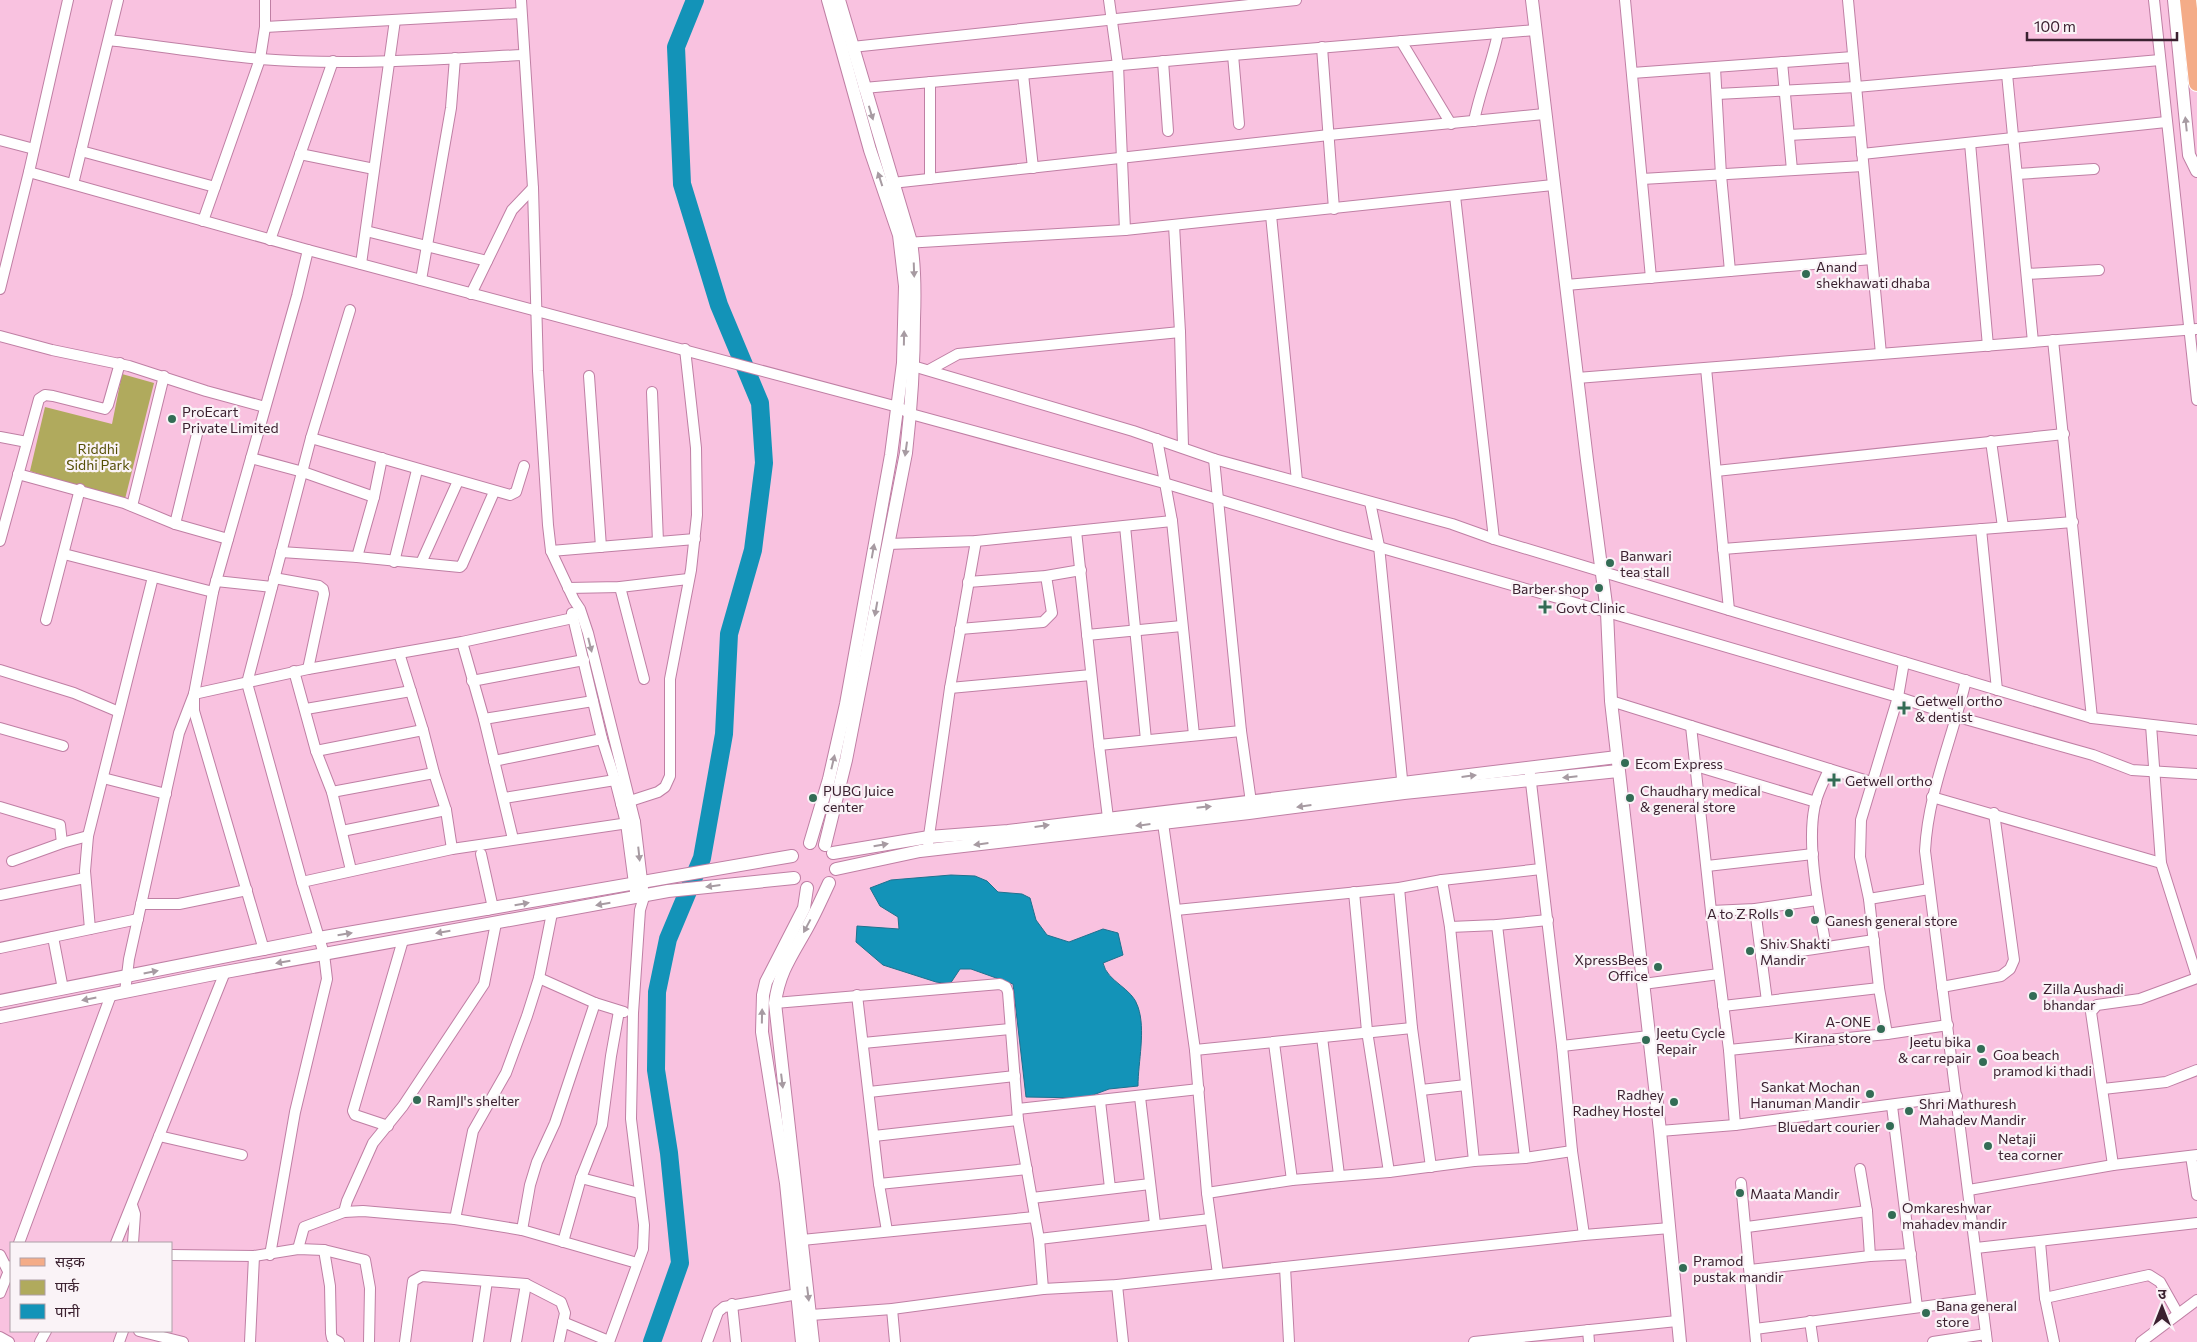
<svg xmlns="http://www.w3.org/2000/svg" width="2197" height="1342" font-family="Commissioner,'Noto Sans Devanagari',sans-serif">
	<rect width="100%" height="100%" fill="#f9c2e0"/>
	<polygon fill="#b0aa5d" points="122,374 154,383 124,503 30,471 45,407 112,424"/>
	<path fill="#1393b8" stroke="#1f718f" d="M951 875 975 876 987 881 998 892 1022 894 1030 898 1036 920 1047 935 1069 942 1103 929 1118 933 1123 955 1103 963C1107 982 1133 988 1138 1007 1146 1030 1138 1062 1138 1086L1109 1089 1085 1098 1026 1097 1013 984 971 969H960L950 984 936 982 883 965 856 942 857 926 899 929 898 917 880 906 870 888 891 880Z"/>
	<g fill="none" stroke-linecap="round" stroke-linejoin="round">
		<polyline stroke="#1393b8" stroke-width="18" points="652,1342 680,1263 669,1153 656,1070 657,992 668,939 702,858 724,734 729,634 753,550 764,463 760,403 719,305 682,184 676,47 695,0"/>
		<g stroke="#bf7fa4" stroke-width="12">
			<g id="minor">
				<polyline points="521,0 533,188 538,371 548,525 551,551 574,600 580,609 588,633 635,822 644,897 640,910 633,1013 631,1119 644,1225 643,1249 609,1342"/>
				<polyline points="1109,0 1118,65 1125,230"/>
				<polyline points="1625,0 1651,278"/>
				<polyline points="1848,0 1881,354"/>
				<polyline points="2154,0 2197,400"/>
				<polyline points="265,27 521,13"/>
				<path d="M109 40C159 46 210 54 260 59 348 66 436 59 523 55"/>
				<polyline points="1401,41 1451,124"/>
				<polyline points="852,47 1296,0"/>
				<polyline points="1322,47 1334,209"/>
				<polyline points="1233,55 1239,124"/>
				<polyline points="1163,61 1168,131"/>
				<polyline points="1782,62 1792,170"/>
				<polyline points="1715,68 1721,175 1730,271"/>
				<polyline points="1632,73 1853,57"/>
				<polyline points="1023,74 1033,168"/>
				<polyline points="2007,74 2033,342"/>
				<polyline points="930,82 930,179"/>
				<polyline points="864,88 1233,55 1535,30"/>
				<polyline points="1717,94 1856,87 2160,60"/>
				<path d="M1474 121C1480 91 1492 63 1498 33"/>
				<polyline points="1789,135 1860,131"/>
				<polyline points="0,140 34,149"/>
				<polyline points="1970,143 1988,346"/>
				<polyline points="81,151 215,187"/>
				<polyline points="300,154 374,169"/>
				<polyline points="1862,154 2166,122"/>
				<polyline points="29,172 308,250 898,407 911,414 1164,483 1340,536 1607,612 1898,697 1958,717 2093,755 2132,770 2197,774"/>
				<polyline points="2017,174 2094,169"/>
				<polyline points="1642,179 1863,166"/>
				<polyline points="892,183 1329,135 1544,114"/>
				<polyline points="73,184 118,0"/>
				<polyline points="1455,196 1494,539"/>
				<polyline points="1271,215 1297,481"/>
				<polyline points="203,221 260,59 265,27 265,0"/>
				<polyline points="1174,225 1180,332 1183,447"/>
				<polyline points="366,231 487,261"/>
				<polyline points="270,240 333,61"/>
				<polyline points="905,243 1125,230 1553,185"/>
				<polyline points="361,264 395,20"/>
				<polyline points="2027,274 2099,270"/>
				<polyline points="421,280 451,108 455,58"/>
				<polyline points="1566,285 1872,259"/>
				<polyline points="0,289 29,172 68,0"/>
				<polyline points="471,294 512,210 533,188"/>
				<polyline points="0,336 52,350 129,366 206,391 265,407"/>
				<polyline points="2053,340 2092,718"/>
				<polyline points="906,364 1133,431 1214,459 1452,524 1494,539 1729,610 2092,718 2197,730"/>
				<polyline points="1706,368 1729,610"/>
				<polyline points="929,370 958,354 1180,332"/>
				<polyline points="589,376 601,547"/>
				<polyline points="1577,378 2197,329"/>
				<polyline points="652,392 658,542"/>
				<polyline points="0,437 27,442"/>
				<polyline points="311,438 510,495 516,492 524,466"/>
				<polyline points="1157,439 1172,521 1194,735"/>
				<polyline points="1991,441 2003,527"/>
				<polyline points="251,458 303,472 374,497"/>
				<polyline points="1214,459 1241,731 1251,802"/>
				<polyline points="1716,471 2064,434"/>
				<polyline points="18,474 124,503 175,524 228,539"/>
				<polyline points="1370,502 1379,546 1403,789"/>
				<polyline points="132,506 164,376"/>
				<polyline points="175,524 197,434"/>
				<polyline points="1125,526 1146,740"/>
				<polyline points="1981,529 1997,690"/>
				<polyline points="1076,531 1099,745 1108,818"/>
				<polyline points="0,541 39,399 45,395 53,396 105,409 108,405 120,363"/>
				<polyline points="888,544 976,541 1172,521"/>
				<polyline points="1723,549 2073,522"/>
				<polyline points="551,551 695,539"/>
				<polyline points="281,552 357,557 460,567 462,565 494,492"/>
				<polyline points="64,554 213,592"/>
				<polyline points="357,557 374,497 382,458"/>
				<polyline points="394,562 417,470"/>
				<polyline points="421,563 458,481"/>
				<polyline points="274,578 319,586 323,589 324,594 308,669"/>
				<polyline points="216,581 272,587"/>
				<polyline points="968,582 1046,576 1081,570"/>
				<polyline points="620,587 644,679"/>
				<polyline points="568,588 620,587 688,579"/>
				<polyline points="572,613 602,739 615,780 626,823 635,891"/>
				<polyline points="46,620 80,489"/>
				<polyline points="960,629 1043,622 1052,613 1046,576"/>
				<polyline points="1087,635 1182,626"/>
				<polyline points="462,642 484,719 513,839"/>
				<polyline points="399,653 423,730 434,773 446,810 452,849"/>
				<polyline points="0,670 74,693 119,712"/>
				<polyline points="294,671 316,751 332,792 351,870"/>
				<path d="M1966 680C1953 737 1928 792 1925 851L1987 1342"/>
				<polyline points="472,681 584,660"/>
				<polyline points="950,688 1091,675"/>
				<polyline points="1611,701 1871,782"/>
				<polyline points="306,709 411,691"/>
				<polyline points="484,719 593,701"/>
				<polyline points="2151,725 2161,863 2197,977"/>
				<polyline points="1691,726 1711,911 1729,1050 1735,1125"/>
				<polyline points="0,728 63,746"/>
				<polyline points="1099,745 1241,731"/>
				<polyline points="316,751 423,730"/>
				<polyline points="494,761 602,739"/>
				<polyline points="1696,766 1816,802"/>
				<polyline points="1530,774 1562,1046 1572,1151 1584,1235"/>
				<polyline points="103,778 166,794"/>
				<polyline points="332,792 434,773"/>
				<polyline points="1932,797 2161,863"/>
				<polyline points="504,798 615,780"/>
				<polyline points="621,804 658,792 665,787 670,776 670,679 691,570 697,515 696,448 685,349"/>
				<polyline points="0,807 60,825 62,843"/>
				<polyline points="1162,816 1195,1050 1207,1193 1218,1274"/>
				<polyline points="342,831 446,810"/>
				<polyline points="928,843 950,688 976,541"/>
				<polyline points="481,854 493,908 487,910"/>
				<polyline points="12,861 62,843 88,836"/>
				<polyline points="1707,866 1813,854"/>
				<polyline points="1442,880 1450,927 1474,1161"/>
				<polyline points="302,882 452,849 635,822"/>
				<polyline points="1399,888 1412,1028 1431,1167"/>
				<polyline points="1354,892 1367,1031 1389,1172"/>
				<polyline points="0,895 85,878"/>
				<polyline points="1869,899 1929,889"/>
				<polyline points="141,904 179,904 247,890"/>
				<polyline points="1755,909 1767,1001"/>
				<polyline points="1176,910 1399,888 1442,880 1541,869"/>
				<polyline points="1711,911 1755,909 1817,900"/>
				<polyline points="1497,925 1525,1158"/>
				<polyline points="1450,927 1497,925 1548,920"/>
				<polyline points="90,929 85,871 88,836 153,577"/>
				<polyline points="53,937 63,989"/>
				<path d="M1826 947C1819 907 1805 840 1816 801 1819 790 1825 779 1829 769"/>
				<polyline points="0,948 138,919"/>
				<polyline points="264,950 194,711 194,694 308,669 462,642 573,618"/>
				<polyline points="1761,957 1874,940"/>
				<polyline points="539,978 595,1003 624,1012"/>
				<polyline points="1643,984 1719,974"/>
				<polyline points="1942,987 2001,976 2010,969 2014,960 1994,813"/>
				<polyline points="125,992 129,959 179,733 194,694 213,592 297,296 308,250"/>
				<polyline points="857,995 879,1184 887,1231"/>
				<polyline points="775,1003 1000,984 1006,987 1008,992 1018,1120 1039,1239 1043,1289"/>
				<polyline points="1723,1006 1879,988"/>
				<polyline points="1887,1034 1879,988 1869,899 1860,857 1861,820 1898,697 1904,662"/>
				<polyline points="1322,1037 1339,1175"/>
				<polyline points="863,1043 1010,1029"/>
				<polyline points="1274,1043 1292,1180"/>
				<polyline points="1562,1046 1649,1036"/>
				<polyline points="1195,1050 1412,1028"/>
				<polyline points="1729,1050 1887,1034 1948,1025"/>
				<polyline points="2103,1089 2166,1082 2197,1070"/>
				<polyline points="1421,1090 1466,1085"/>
				<polyline points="869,1092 1015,1076"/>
				<polyline points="1140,1097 1155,1224"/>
				<polyline points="1100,1101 1110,1188"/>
				<polyline points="1892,1106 1917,1307"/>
				<polyline points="1018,1109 1199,1089"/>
				<polyline points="388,1126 355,1115 353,1111 403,940"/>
				<polyline points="1660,1131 1735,1125 1957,1096"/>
				<polyline points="159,1136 242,1155"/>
				<polyline points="874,1136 1018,1120"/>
				<polyline points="2191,1156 2197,1195"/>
				<polyline points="2113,1165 2091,1012 2097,1005 2140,999 2197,978"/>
				<polyline points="1860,1169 1867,1211 1870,1256"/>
				<polyline points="581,1178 639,1193"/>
				<polyline points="1741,1183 1756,1342"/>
				<polyline points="879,1184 1027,1169"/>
				<polyline points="1969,1190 2113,1165 2197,1155"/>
				<polyline points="1207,1193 1292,1180 1389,1172 1474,1161 1525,1158 1572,1151"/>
				<polyline points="1032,1198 1150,1184"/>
				<polyline points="132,1205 135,1214 133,1243"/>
				<polyline points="344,1212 347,1201 373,1143 403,1106 484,984 496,923"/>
				<polyline points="455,1219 473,1131 506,1073 527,1016 539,978 552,913"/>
				<polyline points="1747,1227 1867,1211"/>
				<polyline points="522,1230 530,1185 537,1162 555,1123 595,1003"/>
				<polyline points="1039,1239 1210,1219"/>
				<polyline points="802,1240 1035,1217"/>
				<polyline points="563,1242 581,1178 602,1125 611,1056 619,1011"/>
				<polyline points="2040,1242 2045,1298 2054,1342"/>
				<polyline points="19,1243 111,995"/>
				<polyline points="116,1243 225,972"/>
				<polyline points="1976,1248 2197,1223"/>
				<polyline points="298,1249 304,1227 344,1212 363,1211 455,1219 522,1230 637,1263"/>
				<polyline points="324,1250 330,1286 331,1333 332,1338 339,1342"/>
				<polyline points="0,1255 9,1273"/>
				<polyline points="171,1255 254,1256 298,1249 324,1250 365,1260 370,1288 369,1342"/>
				<polyline points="270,1255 295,1112 327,979 324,954 302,882 247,683 311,438 350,310"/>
				<polyline points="1285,1267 1289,1342"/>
				<polyline points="1750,1270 1870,1256 1911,1254"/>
				<polyline points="1117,1285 1123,1342"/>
				<polyline points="0,1293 11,1266"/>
				<polyline points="2045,1298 2149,1275 2160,1282 2178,1314"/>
				<polyline points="732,1304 736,1342"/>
				<polyline points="892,1309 895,1342"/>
				<polyline points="811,1315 892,1309 1043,1289 1117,1285 1584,1235 1670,1228"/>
				<polyline points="1810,1321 1813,1342"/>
				<polyline points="563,1322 609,1341"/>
				<polyline points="1755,1329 1981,1299"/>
				<polyline points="1588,1330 1589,1342"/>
				<polyline points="139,1331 183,1342"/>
				<polyline points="0,1337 9,1342"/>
				<polyline points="40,1342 46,1331"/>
				<polyline points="119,1342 123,1331"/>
				<polyline points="250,1342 254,1256"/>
				<polyline points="405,1342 413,1281 422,1276 526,1284 561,1302 565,1313 559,1342"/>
				<polyline points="478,1342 487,1281"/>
				<polyline points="516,1342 526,1284"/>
				<polyline points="707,1342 718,1312 724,1307 798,1294"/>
				<polyline points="1474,1342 1677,1321"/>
				<polyline points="1933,1342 1986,1334"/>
				<polyline points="2141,1342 2197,1300"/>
			</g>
		</g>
		<g stroke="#bf7fa4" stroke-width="14">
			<g id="tertiary">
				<polyline points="1532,0 1587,460 1607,612 1611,701 1660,1131 1680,1342"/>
				<polyline points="2174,0 2189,155 2197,171"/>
				<polyline points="810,843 829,779 846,704 891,455 903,363 905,286 899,235 870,150 828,0"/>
				<path d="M825 845 846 760 906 453C911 409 914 364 914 319 915 293 915 268 911 242L839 0"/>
				<polyline points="833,853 929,837 1008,831 1617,757"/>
				<polyline points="836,869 920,851 1249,813 1404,793 1618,771"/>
				<polyline points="0,1001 319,938 792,856"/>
				<polyline points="0,1017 209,975 668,891 794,878"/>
				<polyline points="802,1342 786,1183 762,1032 763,995 766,982 804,908 807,888"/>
				<path d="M813 1342 775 1003C779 972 792 955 807 928 815 914 822 898 829 883"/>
			</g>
		</g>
		<g stroke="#fff" stroke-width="18">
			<polyline id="primary" points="2188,0 2197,83"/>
		</g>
		<use href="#minor" stroke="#fff" stroke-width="10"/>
		<use href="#tertiary" stroke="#fff" stroke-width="12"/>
		<use href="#primary" stroke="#f4ac88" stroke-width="16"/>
	</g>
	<defs><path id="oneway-solid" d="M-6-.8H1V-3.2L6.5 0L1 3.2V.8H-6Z" transform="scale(1.25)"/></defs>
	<g fill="#a79ba2">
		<use href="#oneway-solid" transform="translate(871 113) rotate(73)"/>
		<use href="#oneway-solid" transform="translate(2186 124) rotate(-96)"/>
		<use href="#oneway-solid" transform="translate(880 179) rotate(-108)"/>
		<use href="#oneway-solid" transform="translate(914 270) rotate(88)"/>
		<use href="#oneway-solid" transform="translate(904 338) rotate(-89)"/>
		<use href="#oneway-solid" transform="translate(906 449) rotate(98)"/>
		<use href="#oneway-solid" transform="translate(873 551) rotate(-80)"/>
		<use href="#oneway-solid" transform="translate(876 609) rotate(100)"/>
		<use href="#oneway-solid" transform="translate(590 645) rotate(76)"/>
		<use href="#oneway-solid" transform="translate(833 762) rotate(-77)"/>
		<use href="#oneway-solid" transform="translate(1469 776) rotate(-7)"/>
		<use href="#oneway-solid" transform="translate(1570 777) rotate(174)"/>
		<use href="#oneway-solid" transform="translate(1304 806) rotate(172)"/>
		<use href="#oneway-solid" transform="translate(1204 807) rotate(-6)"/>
		<use href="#oneway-solid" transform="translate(1143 825) rotate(173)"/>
		<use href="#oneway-solid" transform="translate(1042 826) rotate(-8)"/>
		<use href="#oneway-solid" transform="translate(981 844) rotate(173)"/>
		<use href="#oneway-solid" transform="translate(881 845) rotate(-10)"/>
		<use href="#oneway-solid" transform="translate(639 854) rotate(84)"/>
		<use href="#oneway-solid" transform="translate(713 886) rotate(173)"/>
		<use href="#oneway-solid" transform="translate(522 904) rotate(-10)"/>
		<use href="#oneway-solid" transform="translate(603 904) rotate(170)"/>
		<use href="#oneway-solid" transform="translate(807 926) rotate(118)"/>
		<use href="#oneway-solid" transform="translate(443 932) rotate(170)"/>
		<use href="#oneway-solid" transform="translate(345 934) rotate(-9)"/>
		<use href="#oneway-solid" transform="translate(283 962) rotate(170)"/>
		<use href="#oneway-solid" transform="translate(151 972) rotate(-11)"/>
		<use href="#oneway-solid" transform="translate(89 999) rotate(169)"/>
		<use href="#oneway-solid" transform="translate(762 1016) rotate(-89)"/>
		<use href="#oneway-solid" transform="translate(782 1081) rotate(83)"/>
		<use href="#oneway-solid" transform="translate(808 1294) rotate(83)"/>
	</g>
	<g fill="#336c55" stroke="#faf3f7" stroke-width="2">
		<circle cx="1806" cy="274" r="5"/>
		<circle cx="172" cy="419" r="5"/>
		<circle cx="1610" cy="563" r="5"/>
		<circle cx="1599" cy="588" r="5"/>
		<path d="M1542.5 599.5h5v5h5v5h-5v5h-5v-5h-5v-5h5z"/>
		<path d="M1901.5 700.5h5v5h5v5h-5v5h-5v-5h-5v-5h5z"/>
		<circle cx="1625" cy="763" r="5"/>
		<path d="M1831.5 772.5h5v5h5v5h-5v5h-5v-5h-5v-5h5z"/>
		<circle cx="813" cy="798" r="5"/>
		<circle cx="1630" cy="798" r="5"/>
		<circle cx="1789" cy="913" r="5"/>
		<circle cx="1815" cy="920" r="5"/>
		<circle cx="1750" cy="951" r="5"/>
		<circle cx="1658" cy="967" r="5"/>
		<circle cx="2033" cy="996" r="5"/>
		<circle cx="1881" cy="1029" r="5"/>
		<circle cx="1646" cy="1040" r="5"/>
		<circle cx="1981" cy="1049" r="5"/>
		<circle cx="1983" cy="1062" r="5"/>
		<circle cx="1870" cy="1094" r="5"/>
		<circle cx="417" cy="1100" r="5"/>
		<circle cx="1674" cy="1102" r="5"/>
		<circle cx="1909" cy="1111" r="5"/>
		<circle cx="1890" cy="1126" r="5"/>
		<circle cx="1988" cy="1146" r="5"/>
		<circle cx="1740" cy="1193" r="5"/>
		<circle cx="1892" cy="1215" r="5"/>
		<circle cx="1683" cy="1268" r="5"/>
		<circle cx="1926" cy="1313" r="5"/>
	</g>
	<g text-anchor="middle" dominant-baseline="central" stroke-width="4.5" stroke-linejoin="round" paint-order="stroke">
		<g font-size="14" fill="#3b2130" stroke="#faf3f7" text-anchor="start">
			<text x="1816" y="266">Anand<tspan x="1816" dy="16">shekhawati dhaba</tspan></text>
			<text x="182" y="411">ProEcart<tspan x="182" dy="16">Private Limited</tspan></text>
			<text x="1620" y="555">Banwari<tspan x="1620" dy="16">tea stall</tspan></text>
			<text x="1589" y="588" text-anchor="end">Barber shop</text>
			<text x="1556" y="607">Govt Clinic</text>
			<text x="1915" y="700">Getwell ortho<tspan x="1915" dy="16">&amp; dentist</tspan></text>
			<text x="1635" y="763">Ecom Express</text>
			<text x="1845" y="780">Getwell ortho</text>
			<text x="823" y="790">PUBG Juice<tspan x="823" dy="16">center</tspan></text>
			<text x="1640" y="790">Chaudhary medical<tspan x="1640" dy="16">&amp; general store</tspan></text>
			<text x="1779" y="913" text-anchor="end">A to Z Rolls</text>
			<text x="1825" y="920">Ganesh general store</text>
			<text x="1760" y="943">Shiv Shakti<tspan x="1760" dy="16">Mandir</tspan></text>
			<text x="1648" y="959" text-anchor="end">XpressBees<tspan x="1648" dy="16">Office</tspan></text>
			<text x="2043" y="988">Zilla Aushadi<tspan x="2043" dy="16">bhandar</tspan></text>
			<text x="1871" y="1021" text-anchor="end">A-ONE<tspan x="1871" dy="16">Kirana store</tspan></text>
			<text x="1656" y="1032">Jeetu Cycle<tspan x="1656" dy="16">Repair</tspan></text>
			<text x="1971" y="1041" text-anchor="end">Jeetu bika<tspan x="1971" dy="16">&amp; car repair</tspan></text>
			<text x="1993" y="1054">Goa beach<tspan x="1993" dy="16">pramod ki thadi</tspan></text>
			<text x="1860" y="1086" text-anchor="end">Sankat Mochan<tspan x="1860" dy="16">Hanuman Mandir</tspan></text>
			<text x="1664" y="1094" text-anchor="end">Radhey<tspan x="1664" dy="16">Radhey Hostel</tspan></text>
			<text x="427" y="1100">RamJI's shelter</text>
			<text x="1919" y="1103">Shri Mathuresh<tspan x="1919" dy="16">Mahadev Mandir</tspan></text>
			<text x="1880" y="1126" text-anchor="end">Bluedart courier</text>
			<text x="1998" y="1138">Netaji<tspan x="1998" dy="16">tea corner</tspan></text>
			<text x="1750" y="1193">Maata Mandir</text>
			<text x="1902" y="1207">Omkareshwar<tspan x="1902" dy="16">mahadev mandir</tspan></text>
			<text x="1693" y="1260">Pramod<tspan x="1693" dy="16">pustak mandir</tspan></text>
			<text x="1936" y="1305">Bana general<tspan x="1936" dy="16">store</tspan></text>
		</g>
		<g font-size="14" fill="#554f06" stroke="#faf3f7">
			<text x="98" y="448">Riddhi<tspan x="98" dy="16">Sidhi Park</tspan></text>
		</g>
	</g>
	<rect x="10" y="1242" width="162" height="90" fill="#faf3f7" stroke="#ae9fa7"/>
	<rect x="20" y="1258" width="25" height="8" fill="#f4ac88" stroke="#ae9fa7"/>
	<text x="55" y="1267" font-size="15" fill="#3b2130">सड़क</text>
	<rect x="20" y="1280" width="25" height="15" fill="#b0aa5d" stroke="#ae9fa7"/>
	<text x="55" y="1292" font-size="15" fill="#3b2130">पार्क</text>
	<rect x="20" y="1304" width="25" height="15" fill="#1393b8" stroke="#ae9fa7"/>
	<text x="55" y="1317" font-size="15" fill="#3b2130">पानी</text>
	<g transform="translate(2162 1307)" stroke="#faf3f7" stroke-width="4" paint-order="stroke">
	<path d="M0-4L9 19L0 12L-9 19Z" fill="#3b2130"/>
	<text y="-8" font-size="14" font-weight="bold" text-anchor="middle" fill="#3b2130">उ</text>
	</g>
	<path d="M2027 32v8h150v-8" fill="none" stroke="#3b2130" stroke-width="2.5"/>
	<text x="2034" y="32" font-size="15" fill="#3b2130" stroke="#faf3f7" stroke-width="4" paint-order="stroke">100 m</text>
</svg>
